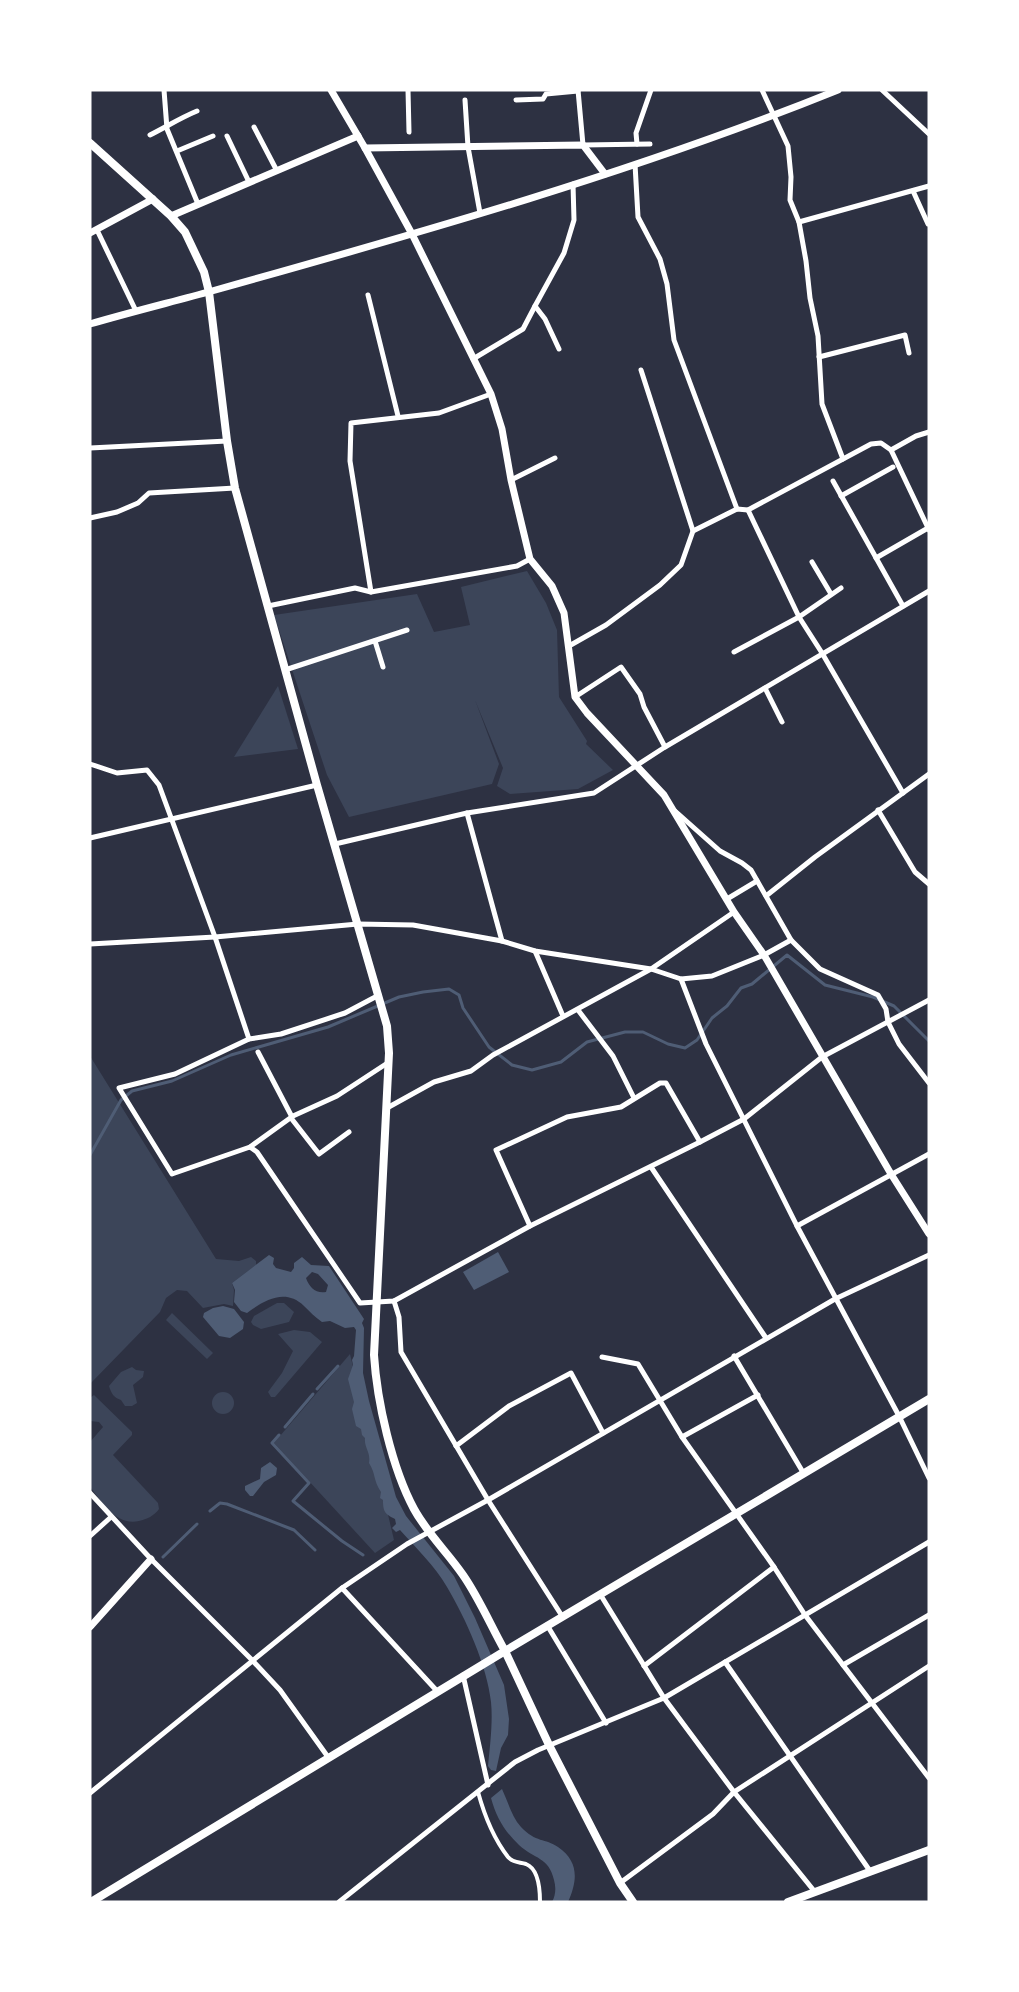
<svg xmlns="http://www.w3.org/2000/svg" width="1019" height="1992" font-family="Cabin,sans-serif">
	<rect width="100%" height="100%" fill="#2d3142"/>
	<g fill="#3c4559">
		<polygon points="527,571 546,603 557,630 559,697 587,741 586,744 613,770 578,789 510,794 497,786 503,768 475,700 499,764 492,784 349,817 327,775 274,615 417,594 434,632 470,625 461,587"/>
		<polygon points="278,686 298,749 234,757"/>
		<polygon points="90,1056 216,1259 239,1261 251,1257 256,1261 256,1265 232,1283 234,1290 233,1306 224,1304 203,1308 187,1291 177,1290 166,1298 160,1312 90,1384"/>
		<polygon points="277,1303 284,1303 294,1312 289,1322 261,1329 253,1325 251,1322 254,1316"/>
		<polygon points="172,1313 213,1353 207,1359 166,1320"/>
		<polygon points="294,1330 310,1332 322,1342 275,1397 271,1397 268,1392 282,1373 293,1351 278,1334"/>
		<polygon points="350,1354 394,1540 375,1553 274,1443"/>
		<path d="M132 1367 136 1370 144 1371 143 1377 133 1385 137 1403 132 1406H125L121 1400C114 1398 111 1393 109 1386L121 1372Z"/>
		<circle cx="223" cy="1403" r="11"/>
		<path d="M94 1395 132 1432V1435L113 1455 158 1503 159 1509C154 1516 147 1519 139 1521 116 1526 103 1503 90 1487V1442L103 1427 99 1422 90 1421V1398Z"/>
	</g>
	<g fill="#4f5d75" fill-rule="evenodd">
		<polygon points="498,1252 509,1272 474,1290 463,1272"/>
		<path d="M269 1255 274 1258 273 1264 276 1268 291 1272 294 1268V1263L302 1257 311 1265 329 1266 364 1319 362 1323 364 1328 363 1373 369 1401 396 1497 406 1516 454 1576 475 1618 504 1685 509 1719 508 1735 501 1748 496 1771 491 1770 488 1766C490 1746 493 1722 491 1702 487 1666 466 1619 447 1587 435 1566 416 1548 400 1530L396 1532 392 1528 396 1524 395 1519C385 1514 383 1512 383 1500L380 1498 381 1492C373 1480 376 1474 369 1463 371 1452 364 1448 365 1438L362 1435 361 1429 356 1426 352 1409 354 1402 348 1379 353 1365 352 1360 354 1356 356 1330 354 1327 345 1328 330 1321 322 1322C315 1317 310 1312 304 1306 285 1288 265 1300 247 1313L241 1311 234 1302 235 1290 232 1283ZM312 1272 318 1274 328 1285 326 1292C316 1294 309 1287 306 1278Z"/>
		<polygon points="223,1306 234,1309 244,1322 243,1329 230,1338 219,1336 203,1317 204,1313 213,1308"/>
		<polygon points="270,1462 277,1468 276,1475 264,1482 253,1496 250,1496 245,1490 245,1486 260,1479 261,1468"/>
		<path d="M502 1789C508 1802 512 1817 521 1827 536 1843 545 1838 558 1847 580 1862 577 1882 568 1902H552C556 1895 556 1887 554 1880 549 1857 534 1859 519 1845 505 1832 496 1817 491 1798Z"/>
	</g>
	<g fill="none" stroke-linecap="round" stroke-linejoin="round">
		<g stroke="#4f5d75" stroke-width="3">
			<polyline points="90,1155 121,1100 132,1091 172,1081 231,1055 328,1027 399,997 423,992 449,989 459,995 463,1008 489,1047 512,1065 532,1070 561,1062 587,1042 625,1032 643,1032 668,1044 685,1048 697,1040 712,1018 727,1006 741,988 752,984 787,955 825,985 873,997 894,1006 929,1041"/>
			<polyline points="317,1389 338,1366"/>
			<polyline points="285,1427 313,1394"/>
			<polyline points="279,1435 272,1443 309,1483 293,1501 342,1541 363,1555"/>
			<polyline points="210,1511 220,1503 227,1504 294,1530 315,1550"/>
			<polyline points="163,1557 197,1524"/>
		</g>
		<path stroke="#fff" stroke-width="4" d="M478 1792C484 1814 494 1839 508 1857 513 1863 519 1862 526 1864 539 1869 540 1890 540 1902"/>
		<g stroke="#fff" stroke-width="5">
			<polyline points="164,90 167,129 198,204"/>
			<polyline points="408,90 409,132"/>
			<polyline points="578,90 583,145 650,144"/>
			<polyline points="762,90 788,146 791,177 790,200 799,222 806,261 810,298 818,336 822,404 843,459"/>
			<polyline points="882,90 929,134"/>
			<polyline points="465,100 468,147 480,213"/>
			<polyline points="516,100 543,99 546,94 578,91"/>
			<polyline points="254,127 277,171"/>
			<path d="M150 135C166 127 180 118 197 111"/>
			<polyline points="227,136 249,182"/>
			<polyline points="637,144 636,133 651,90"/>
			<polyline points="177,151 213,136"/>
			<polyline points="635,164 638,217 660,259 667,284 674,340 737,509"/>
			<polyline points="913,191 928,224"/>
			<polyline points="799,222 929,186"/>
			<polyline points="97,230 136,311"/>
			<polyline points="368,295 398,416"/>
			<polyline points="559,349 545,319 535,306 564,253 574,220 573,184"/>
			<polyline points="819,357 905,335 909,353"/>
			<polyline points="473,359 523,329 535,306"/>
			<polyline points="641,370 693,531"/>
			<polyline points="90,448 227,441"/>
			<polyline points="891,450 916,436 929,432"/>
			<polyline points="511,480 555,458"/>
			<polyline points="833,481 903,606"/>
			<polyline points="841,496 893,467"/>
			<polyline points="748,510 799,617 822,653 903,793"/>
			<polyline points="90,518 117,512 138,503 149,493 235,488"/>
			<polyline points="876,558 928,528"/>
			<polyline points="812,562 831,594"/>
			<polyline points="371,592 350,461 351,423 439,413 491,394"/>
			<polyline points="268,606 355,588 371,592 517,566 530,559"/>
			<polyline points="375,641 383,667"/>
			<polyline points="569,646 606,625 660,585 681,565 693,531 737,509 748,510 871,444 881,443 891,450 929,530"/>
			<polyline points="734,652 799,617 841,588"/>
			<polyline points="285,670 407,630"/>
			<polyline points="765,688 782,722"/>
			<polyline points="575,697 621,667 640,694 644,707 665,747"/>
			<polyline points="90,764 117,773 147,770 159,785 215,937 249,1039"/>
			<polyline points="878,810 915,872 929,884"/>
			<polyline points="675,811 720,851 742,863 751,870 791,940 820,969 878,995 886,1009 888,1022 899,1044 929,1083"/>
			<polyline points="467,813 502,941"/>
			<polyline points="90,838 317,785"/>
			<polyline points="335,844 467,813 594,793 665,747 929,591"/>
			<polyline points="766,896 815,857 929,774"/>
			<polyline points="727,899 757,881"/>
			<polyline points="90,944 215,937 358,924 413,925 502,941 535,951 651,969 681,979 712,976 764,955 791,940"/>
			<polyline points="535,951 563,1016"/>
			<polyline points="681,979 706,1044 797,1226 899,1416 929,1478"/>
			<polyline points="379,995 345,1013 281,1034 249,1039 175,1074 119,1088 172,1174 250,1147 257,1152 360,1303 394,1301 530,1226 700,1142 744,1119 822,1057 929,1000"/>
			<polyline points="578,1010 613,1056 634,1098"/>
			<polyline points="258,1052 292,1117"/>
			<polyline points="387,1108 434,1082 471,1071 493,1055 651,969 734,912"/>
			<polyline points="291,1118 319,1154 349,1132"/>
			<polyline points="250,1147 293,1116 337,1096 389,1062"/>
			<polyline points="651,1167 766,1338"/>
			<polyline points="530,1226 496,1150 567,1117 621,1107 660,1083 666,1083 700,1142"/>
			<polyline points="797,1226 929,1154"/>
			<polyline points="394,1301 399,1317 401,1352 488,1500 562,1616"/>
			<polyline points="734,1356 804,1474"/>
			<polyline points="602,1357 638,1364 682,1437 774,1567 805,1615 929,1778"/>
			<polyline points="682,1437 758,1395"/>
			<polyline points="456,1446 509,1406 571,1373 603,1433"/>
			<polyline points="90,1493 151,1559 252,1660 280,1690 328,1757"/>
			<polyline points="90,1536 111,1517"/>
			<polyline points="342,1588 437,1691"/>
			<polyline points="600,1594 664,1698 734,1792 815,1892"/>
			<polyline points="547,1625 606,1723"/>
			<polyline points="725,1662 870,1871"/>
			<polyline points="843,1665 929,1615"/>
			<polyline points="644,1666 774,1567"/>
			<polyline points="463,1675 488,1785"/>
			<polyline points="90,1793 342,1588 407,1544 488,1500 835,1299 929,1255"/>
			<polyline points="620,1883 713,1814 734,1792 929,1666"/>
			<polyline points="339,1902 515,1762 538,1750 664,1698 929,1542"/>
		</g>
		<g stroke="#fff" stroke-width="7">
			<polyline points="331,90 365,148 412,234 491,394 502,429 511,480 530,559 552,586 564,613 575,697 587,713 664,795 734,912 764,955 891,1174 929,1234"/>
			<polyline points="365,148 583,145 605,174"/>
			<polyline points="171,216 358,136"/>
			<polyline points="90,233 153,199"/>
			<path d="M90 324C131 312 172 302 212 291 423 232 635 172 838 90"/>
			<polyline points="90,1627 151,1559"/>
		</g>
		<g stroke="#fff" stroke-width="8">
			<path d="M90 143 171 216 185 232 204 272 209 292 227 441 235 488 317 785 387 1026 389 1053 374 1355C377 1402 392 1468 414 1509 427 1533 448 1553 463 1575 479 1598 491 1626 505 1651L91 1902"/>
			<polyline points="788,1902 929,1850"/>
		</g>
		<polyline stroke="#fff" stroke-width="8" points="633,1902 620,1883 549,1745 505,1651 929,1399"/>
	</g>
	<rect width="1019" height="1992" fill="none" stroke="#ffffff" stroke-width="183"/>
</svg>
